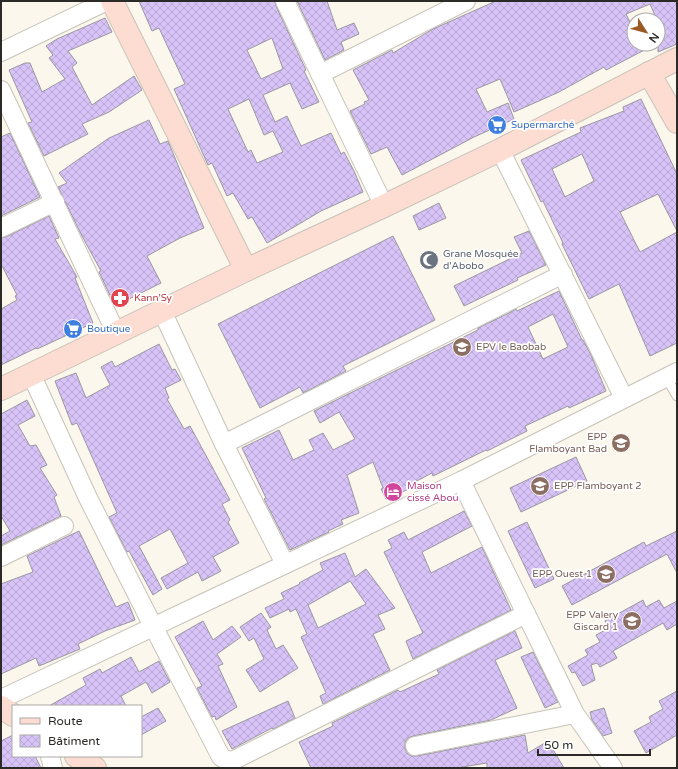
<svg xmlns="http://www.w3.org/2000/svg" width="678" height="769" font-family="'Varela Round',sans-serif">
	<defs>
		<pattern id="building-cross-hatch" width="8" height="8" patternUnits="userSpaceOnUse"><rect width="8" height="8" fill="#d7c3f7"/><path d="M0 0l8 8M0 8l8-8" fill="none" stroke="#b9a8d4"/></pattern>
	</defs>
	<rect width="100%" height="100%" fill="#fcf7ed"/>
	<g fill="url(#building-cross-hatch)" stroke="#9a97a0" fill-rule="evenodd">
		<path d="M139 1H275L276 6 306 70 304 71 319 102 302 109 290 83 263 95 275 122 287 116 301 146 331 133 341 154 344 152 354 171 363 192 321 211 267 243 252 217 248 219 233 193 227 196 212 163 208 165 174 89 185 84 159 28 152 31ZM272 38 283 69 261 79 247 50ZM249 99 264 135 273 131 283 152 257 163 251 150 248 152 228 109Z"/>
		<polygon points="297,1 327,1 337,30 354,23 359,34 341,42 344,50 325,60"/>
		<polygon points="496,1 677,1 677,44 658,52 658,20 657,20 650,4 626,14 634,30 634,44 656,44 606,70 604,67 559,92 514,112 500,79 476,89 487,112 508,103 514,119 474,137 402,175 387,147 371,154 350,111 365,104 364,102 369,100 353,70 392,50 393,53 433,29"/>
		<polygon points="105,18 112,32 68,51 77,63 72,67 92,105 134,76 142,90 109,112 82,124 88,134 44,156 28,123 32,122 9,70 25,63 30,63 42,92 65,79 49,58 53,55 46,46 57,39"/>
		<path d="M641 99 677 174V231L658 194 620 212 640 252 677 232V343L650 356 619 284 589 299 562 244 563 243 543 201 541 202 521 160 581 132 580 128 624 111 623 107ZM582 154 594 181 565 197 552 169Z"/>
		<polygon points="149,120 160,144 168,141 204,228 180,238 147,256 161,283 115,306 99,272 101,271 82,236 58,187 67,183 59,173 109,138"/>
		<polygon points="10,133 40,197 1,216 1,137"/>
		<polygon points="439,203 446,218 419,230 413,216"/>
		<polygon points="49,216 59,238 55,239 77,277 75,278 93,323 37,349 36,348 1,365 1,309 17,300 15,296 17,295 1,264 1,238 6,237"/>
		<polygon points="529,231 546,265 517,278 518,280 464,306 454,286 522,253 514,237"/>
		<polygon points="393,236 435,320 343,366 346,371 303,393 300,387 260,408 218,324"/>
		<path d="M559 291 582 340H583L591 355 606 391 569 408 568 406 525 426 527 431 487 451 486 450 433 476 432 473 409 485 411 488 386 499 381 489 383 488 373 462 347 475 359 513 341 520 343 524 328 531 329 532 290 550 264 499 266 498 242 448 279 430 293 460 314 450 309 440 323 433 333 450 355 439 339 412 320 423 314 411 478 330V328L509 313 516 309 517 311ZM553 314 568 347 543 359 528 327Z"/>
		<polygon points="159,344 172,370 175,369 181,380 165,388 169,398 167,399 184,429 190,426 230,500 222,504 230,520 228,522 239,543 213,557 221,571 202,581 198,572 167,589 161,578 188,563 170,529 139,546 162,589 153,595 129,551 127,552 109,517 117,513 77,423 72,425 55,381 76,373 86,398 110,385 101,367 112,361 115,367"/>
		<polygon points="27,400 35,416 18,425 30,446 36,445 47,465 40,468 57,495 54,497 61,516 1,545 1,536 10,531 1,516 1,414"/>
		<polygon points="576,457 587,481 521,512 510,488"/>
		<polygon points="464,511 472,526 422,552 431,573 482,547 511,610 413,659 406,641 423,633 384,552 392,548 388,540 404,532 408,540"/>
		<polygon points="527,522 554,579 535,588 508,531"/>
		<polygon points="79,531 116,607 128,602 135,620 105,631 78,644 80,649 39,666 36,658 1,674 1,584 33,572 27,556"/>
		<polygon points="677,531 677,573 667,554 572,605 562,586 644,542 646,546"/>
		<path d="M345 553 355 577 366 569 395 608 378 615 385 629 373 634 390 670 323 704 320 696 326 693 301 637 307 634 296 609 290 612 289 609 270 618 265 608 284 599 281 593 300 584 299 583 323 570 320 563ZM350 581 366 604 318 628 308 605Z"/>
		<polygon points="643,600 646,607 659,600 664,608 677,601 677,624 667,630 663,623 613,651 617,658 600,667 597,663 591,665 595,680 583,686 575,672 572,673 568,666 588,655 585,650 600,642 596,635 609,628 605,621"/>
		<polygon points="261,613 271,627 267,630 276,649 283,645 298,668 260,692 246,670 264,659 254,638 249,641 240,627"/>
		<polygon points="203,621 213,640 232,626 241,637 217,654 223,664 218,666 237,707 216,720 215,716 212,717 197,688 202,686 175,637"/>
		<polygon points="515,631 522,648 495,660 517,708 491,720 413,736 408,738 405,742 405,748 407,753 411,756 417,756 525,735 528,753 548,741 564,768 487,768 487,763 456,768 311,768 299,742 333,726 332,723 398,690 400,692 439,674 437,670"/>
		<polygon points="533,652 558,702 545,708 521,657"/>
		<polygon points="131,657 139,672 159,661 170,682 152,693 146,682 121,696 126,706 49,706 86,685 83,678 100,669 102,673"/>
		<polygon points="677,691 677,735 646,753 634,731 651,722 649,717 663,709 659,701"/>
		<polygon points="288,701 295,718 273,729 272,728 232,749 222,731"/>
		<polygon points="158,708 166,721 141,735 141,717"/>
		<polygon points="604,708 612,733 603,736 592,720 590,712"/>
		<polygon points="13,735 13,756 35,756 41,768 1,768 1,741"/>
	</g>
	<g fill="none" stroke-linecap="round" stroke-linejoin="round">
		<g stroke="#c7c3b9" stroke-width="11">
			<polyline id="lane" points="666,377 677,396"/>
		</g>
		<g stroke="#c7c3b9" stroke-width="20">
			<g id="street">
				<polyline points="285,1 384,206"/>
				<polyline points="1,52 107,1"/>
				<polyline points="320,74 466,1"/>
				<polyline points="1,90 116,333"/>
				<polyline points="500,150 624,398"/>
				<polyline points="1,228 55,202"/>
				<polyline points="162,311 224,444 285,564"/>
				<polyline points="32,376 88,498 153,626 221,757 228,761 234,760 526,614"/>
				<polyline points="224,444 563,274"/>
				<polyline points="461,481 575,714 613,768"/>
				<polyline points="1,557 64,526"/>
				<polyline points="1,699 461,481 677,372"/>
				<polyline points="415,746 575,714"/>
				<polyline points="50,756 53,768"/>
			</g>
		</g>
		<g stroke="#c7c3b9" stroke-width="24">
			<g id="secondary">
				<polyline points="112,1 246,270"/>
				<polyline points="649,73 677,122"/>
				<polyline points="1,389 246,270 384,206 500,150 677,59"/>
				<polyline points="1,707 13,715"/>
				<polyline points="76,756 95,768"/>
			</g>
		</g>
		<use href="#lane" stroke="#fff" stroke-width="9"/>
		<use href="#street" stroke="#fff" stroke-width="18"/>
		<use href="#secondary" stroke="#fddcd1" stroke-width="22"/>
	</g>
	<defs>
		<g id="supermarket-disc" transform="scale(1)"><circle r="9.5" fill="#3f7fe0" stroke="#fff"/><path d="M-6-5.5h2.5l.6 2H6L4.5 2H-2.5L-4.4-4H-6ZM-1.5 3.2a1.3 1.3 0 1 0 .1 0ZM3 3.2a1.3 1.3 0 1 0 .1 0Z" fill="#fff"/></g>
		<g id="mosque-disc" transform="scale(1)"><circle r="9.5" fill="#6b7280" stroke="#fff"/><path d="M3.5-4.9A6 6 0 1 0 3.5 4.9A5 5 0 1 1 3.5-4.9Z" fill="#fff"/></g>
		<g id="pharmacy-disc" transform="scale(1)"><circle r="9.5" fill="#e0444e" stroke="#fff"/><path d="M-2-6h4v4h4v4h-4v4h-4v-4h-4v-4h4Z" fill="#fff"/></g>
		<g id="school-disc" transform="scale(1)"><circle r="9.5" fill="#8d6e63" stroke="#fff"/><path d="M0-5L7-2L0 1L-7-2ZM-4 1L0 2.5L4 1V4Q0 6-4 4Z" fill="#fff"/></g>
		<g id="hotel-disc" transform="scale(1)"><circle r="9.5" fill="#d1479c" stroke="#fff"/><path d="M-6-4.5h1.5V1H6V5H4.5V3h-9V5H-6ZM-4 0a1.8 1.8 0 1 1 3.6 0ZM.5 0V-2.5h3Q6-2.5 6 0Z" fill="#fff"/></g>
	</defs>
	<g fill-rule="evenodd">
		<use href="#supermarket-disc" x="497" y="125"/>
		<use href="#mosque-disc" x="429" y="260"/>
		<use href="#pharmacy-disc" x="120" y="298"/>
		<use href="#supermarket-disc" x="73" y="329"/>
		<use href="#school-disc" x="462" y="347"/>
		<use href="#school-disc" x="621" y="443"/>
		<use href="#school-disc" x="540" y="486"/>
		<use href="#hotel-disc" x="393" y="492"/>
		<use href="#school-disc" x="606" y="574"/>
		<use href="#school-disc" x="632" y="621"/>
	</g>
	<g text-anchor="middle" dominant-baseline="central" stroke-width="3.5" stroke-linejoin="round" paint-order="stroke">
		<g font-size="10" fill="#366cbe" stroke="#fff" text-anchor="start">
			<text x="511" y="125">Supermarché</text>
			<text x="87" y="329">Boutique</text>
		</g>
		<g font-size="10" fill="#5b616d" stroke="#fff" text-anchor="start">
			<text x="443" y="254">Grane Mosquée<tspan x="443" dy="12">d'Abobo</tspan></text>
		</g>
		<g font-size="10" fill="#be3a42" stroke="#fff" text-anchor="start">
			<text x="134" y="298">Kann’Sy</text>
		</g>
		<g font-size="10" fill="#785e54" stroke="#fff" text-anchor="end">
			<text x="476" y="347" text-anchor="start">EPV le Baobab</text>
			<text x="607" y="437">EPP<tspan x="607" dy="12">Flamboyant Bad</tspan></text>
			<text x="554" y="486" text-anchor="start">EPP Flamboyant 2</text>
			<text x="592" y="574">EPP Ouest 1</text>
			<text x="618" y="615">EPP Valery<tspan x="618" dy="12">Giscard 1</tspan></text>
		</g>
		<g font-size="10" fill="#b23c85" stroke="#fff" text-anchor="start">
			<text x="407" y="486">Maison<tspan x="407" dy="12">cissé Abou</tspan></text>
		</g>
	</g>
	<rect width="678" height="769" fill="none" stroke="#2c2a26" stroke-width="4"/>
	<rect x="12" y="705" width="130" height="52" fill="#ffffff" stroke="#abaaa8"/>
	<rect x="20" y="718" width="20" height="6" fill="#fddcd1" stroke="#abaaa8"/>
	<text x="48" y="725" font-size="12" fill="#2c2a26">Route</text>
	<rect x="20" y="735" width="20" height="12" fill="url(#building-cross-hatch)" stroke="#abaaa8"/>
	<text x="48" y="745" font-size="12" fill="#2c2a26">Bâtiment</text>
	<g transform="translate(646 32) rotate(126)"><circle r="19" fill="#ffffff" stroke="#abaaa8"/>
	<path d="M0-3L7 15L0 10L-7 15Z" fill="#9a5a23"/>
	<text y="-6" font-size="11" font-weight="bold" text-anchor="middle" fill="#2c2a26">N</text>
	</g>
	<path d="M538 749v6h112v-6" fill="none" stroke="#2c2a26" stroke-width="2"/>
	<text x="544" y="749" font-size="12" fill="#2c2a26" stroke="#ffffff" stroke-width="3" paint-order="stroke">50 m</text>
</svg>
